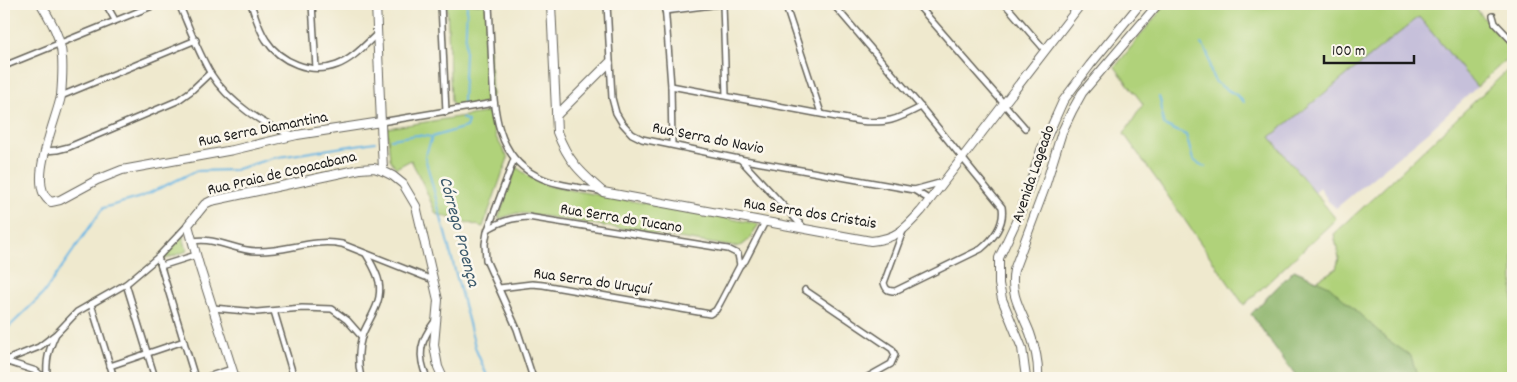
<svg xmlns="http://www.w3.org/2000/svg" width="1517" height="382" font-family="Dekko,sans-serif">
	<rect width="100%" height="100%" fill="#fbf7ec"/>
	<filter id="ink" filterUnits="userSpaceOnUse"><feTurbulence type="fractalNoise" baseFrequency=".02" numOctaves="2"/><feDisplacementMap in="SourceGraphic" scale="10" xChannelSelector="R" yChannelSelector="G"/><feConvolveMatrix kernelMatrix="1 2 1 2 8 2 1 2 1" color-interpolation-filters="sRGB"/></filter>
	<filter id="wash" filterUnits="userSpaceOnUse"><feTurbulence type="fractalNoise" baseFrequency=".0096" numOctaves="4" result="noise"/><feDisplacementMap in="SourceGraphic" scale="20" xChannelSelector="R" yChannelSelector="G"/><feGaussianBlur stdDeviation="1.12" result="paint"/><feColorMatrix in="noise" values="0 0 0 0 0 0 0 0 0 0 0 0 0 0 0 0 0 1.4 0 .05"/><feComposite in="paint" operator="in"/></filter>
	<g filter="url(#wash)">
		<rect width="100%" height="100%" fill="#efe9ce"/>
		<polygon fill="#c6c0da" points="1419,16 1477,87 1427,133 1336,208 1328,201 1320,187 1315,193 1270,137"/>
		<g fill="#b0d27a" stroke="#66774b">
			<polygon points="447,4 487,4 492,95 488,102 457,108 451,102"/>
			<path d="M1166 4H1472L1513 53 1477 87 1419 17 1270 137 1336 219 1244 305C1203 248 1165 190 1124 134L1143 104 1115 67Z"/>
			<path d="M1513 65V378H1297L1251 314 1294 270 1317 280 1336 269 1339 258 1334 234C1395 179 1453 121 1513 65Z"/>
			<polygon points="490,112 496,137 508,158 483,227 436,214 425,188 411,160 396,168 390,159 387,128"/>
			<path d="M516 167 530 177 549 186 759 224C752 235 748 246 734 247L530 214 517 213 498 219Z"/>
			<polygon points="183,236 187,251 163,260 162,257"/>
		</g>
		<polygon fill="#8cb46a" stroke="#546843" points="1294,270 1329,286 1388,340 1411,356 1418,378 1297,378 1251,314"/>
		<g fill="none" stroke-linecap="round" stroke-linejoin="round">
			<g stroke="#6bb7e4" stroke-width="2">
				<path d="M1201 44C1214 56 1205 67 1215 81 1222 90 1236 91 1244 102"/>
				<path d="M1159 97C1164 108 1160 114 1164 125L1186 135 1193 160 1205 167"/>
				<polyline points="463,102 467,4"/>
				<polyline points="462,118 468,121 466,127 432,137 425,157 476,350 488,378"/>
				<polyline points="391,139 417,135 432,137"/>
				<polyline points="4,328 10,326 43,294 103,208 141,197 196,171 234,170 273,158 375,142"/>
			</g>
		</g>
	</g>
	<g filter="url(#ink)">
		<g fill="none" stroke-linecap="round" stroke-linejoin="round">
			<g stroke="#66645a" stroke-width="8">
				<g id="street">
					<polyline points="106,4 115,20"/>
					<path d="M179 4C189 27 198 52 211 74 227 100 265 128 294 135"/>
					<path d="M251 4C255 15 259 30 266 40 280 62 311 75 337 65 353 59 365 45 377 34"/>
					<polyline points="312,4 316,68"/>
					<polyline points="441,4 446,112"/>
					<path d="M489 4C490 26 491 47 492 69 494 109 496 156 537 176 556 186 580 187 600 191"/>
					<polyline points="607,4 612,98 616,113 622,123 632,134 642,139 739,159 914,190 943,182"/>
					<polyline points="665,4 671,86 672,144"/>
					<polyline points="723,4 726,95"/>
					<polyline points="785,4 821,113"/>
					<path d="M833 4 921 107 1002 207C1005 225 993 239 981 249L895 291C888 291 886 290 884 283L903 231"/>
					<polyline points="917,4 1025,128"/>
					<polyline points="1005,4 1045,50"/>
					<polyline points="665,11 720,4"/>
					<polyline points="1493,16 1495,23 1513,42"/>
					<polyline points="4,66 157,4"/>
					<path d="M671 86 858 121C887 124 896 120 921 107"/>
					<polyline points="61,96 196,40"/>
					<polyline points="381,122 494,103"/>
					<polyline points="45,151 57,150 69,147 177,101 191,91 210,73"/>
					<polyline points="514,159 487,232 485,244 486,260 517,329 533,378"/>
					<polyline points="740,159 804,228"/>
					<polyline points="914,190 930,200"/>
					<path d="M488 229C502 221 512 218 528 217L728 249 738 254 740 265"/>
					<path d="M193 241C218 237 234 251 257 251 287 252 312 238 342 244L433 280"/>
					<polyline points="158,257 195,378"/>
					<polyline points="161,266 196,255"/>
					<polyline points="126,284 155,378"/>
					<polyline points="499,288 532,284 543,285 710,314 716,310 720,303 740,265 745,261 765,222"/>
					<polyline points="805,290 892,349 895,355 891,364 866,378"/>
					<polyline points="91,304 114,378"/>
					<polyline points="213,308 257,312 302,308 332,309 347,320 362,337"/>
					<polyline points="274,311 294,378"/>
					<polyline points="4,361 39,347 56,334 77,312 126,284 158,257 188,225"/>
					<polyline points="5,361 36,371 44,378"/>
					<polyline points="110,366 184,341"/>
					<path d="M47 378C46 360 48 352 55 336"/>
					<polyline points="204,378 232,369"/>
					<path d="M361 378C358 365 358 349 362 336 369 318 383 303 379 282 377 272 371 263 366 254"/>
					<path d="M427 378C417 355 420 341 435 321"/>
				</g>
			</g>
			<g stroke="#66645a" stroke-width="10">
				<g id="secondary">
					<path d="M41 4C51 21 61 37 62 57 63 70 62 84 61 96 57 119 25 187 51 202L60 200 97 180 122 170 233 150 297 135 381 122"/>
					<polyline points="376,4 383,171"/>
					<path d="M551 4 557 132C568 161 580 172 603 192L871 241C897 239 906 228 922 210L1081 4"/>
					<polyline points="556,116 609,63"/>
					<polyline points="235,378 199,265 188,225 205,204 211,201 360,169 374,168 383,171 393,176 403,184 416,206 438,300 434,345 438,367 443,378"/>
					<polyline points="1026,378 1022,348 1002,299 999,284 999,258 1021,211 1041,150 1063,101 1090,65 1140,4"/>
					<path d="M1038 378C1039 363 1035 347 1030 333 1022 312 1009 294 1014 270L1044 190 1062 132 1072 111 1082 93 1158 4"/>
				</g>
			</g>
			<use href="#street" stroke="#fff" stroke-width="5"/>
			<use href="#secondary" stroke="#fff" stroke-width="8"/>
		</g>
	</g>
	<g text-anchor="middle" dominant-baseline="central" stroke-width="5" stroke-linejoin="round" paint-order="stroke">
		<g font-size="16" fill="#1c1c1c" stroke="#fbf7ec">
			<text transform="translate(263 130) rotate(-11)">Rua Serra Diamantina</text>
			<text transform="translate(708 139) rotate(11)">Rua Serra do Navio</text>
			<text transform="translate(282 174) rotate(-13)">Rua Praia de Copacabana</text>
			<text transform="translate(1034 174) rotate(-71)">Avenida Lageado</text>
			<text transform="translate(810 214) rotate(9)">Rua Serra dos Cristais</text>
			<text transform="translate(621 219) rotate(9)">Rua Serra do Tucano</text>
			<text transform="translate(592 282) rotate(8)">Rua Serra do Uruçuí</text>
		</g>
		<g font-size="18" font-style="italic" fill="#3c5a6c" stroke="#fbf7ec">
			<text transform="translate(458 232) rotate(75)">Córrego Proença</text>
		</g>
	</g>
	<rect width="1517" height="382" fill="none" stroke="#fbf7ec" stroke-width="20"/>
	<path d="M1324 55v8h90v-8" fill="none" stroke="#1c1c1c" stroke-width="2.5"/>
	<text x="1332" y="55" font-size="15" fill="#1c1c1c" stroke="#fbf7ec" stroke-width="4" paint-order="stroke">100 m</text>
</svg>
